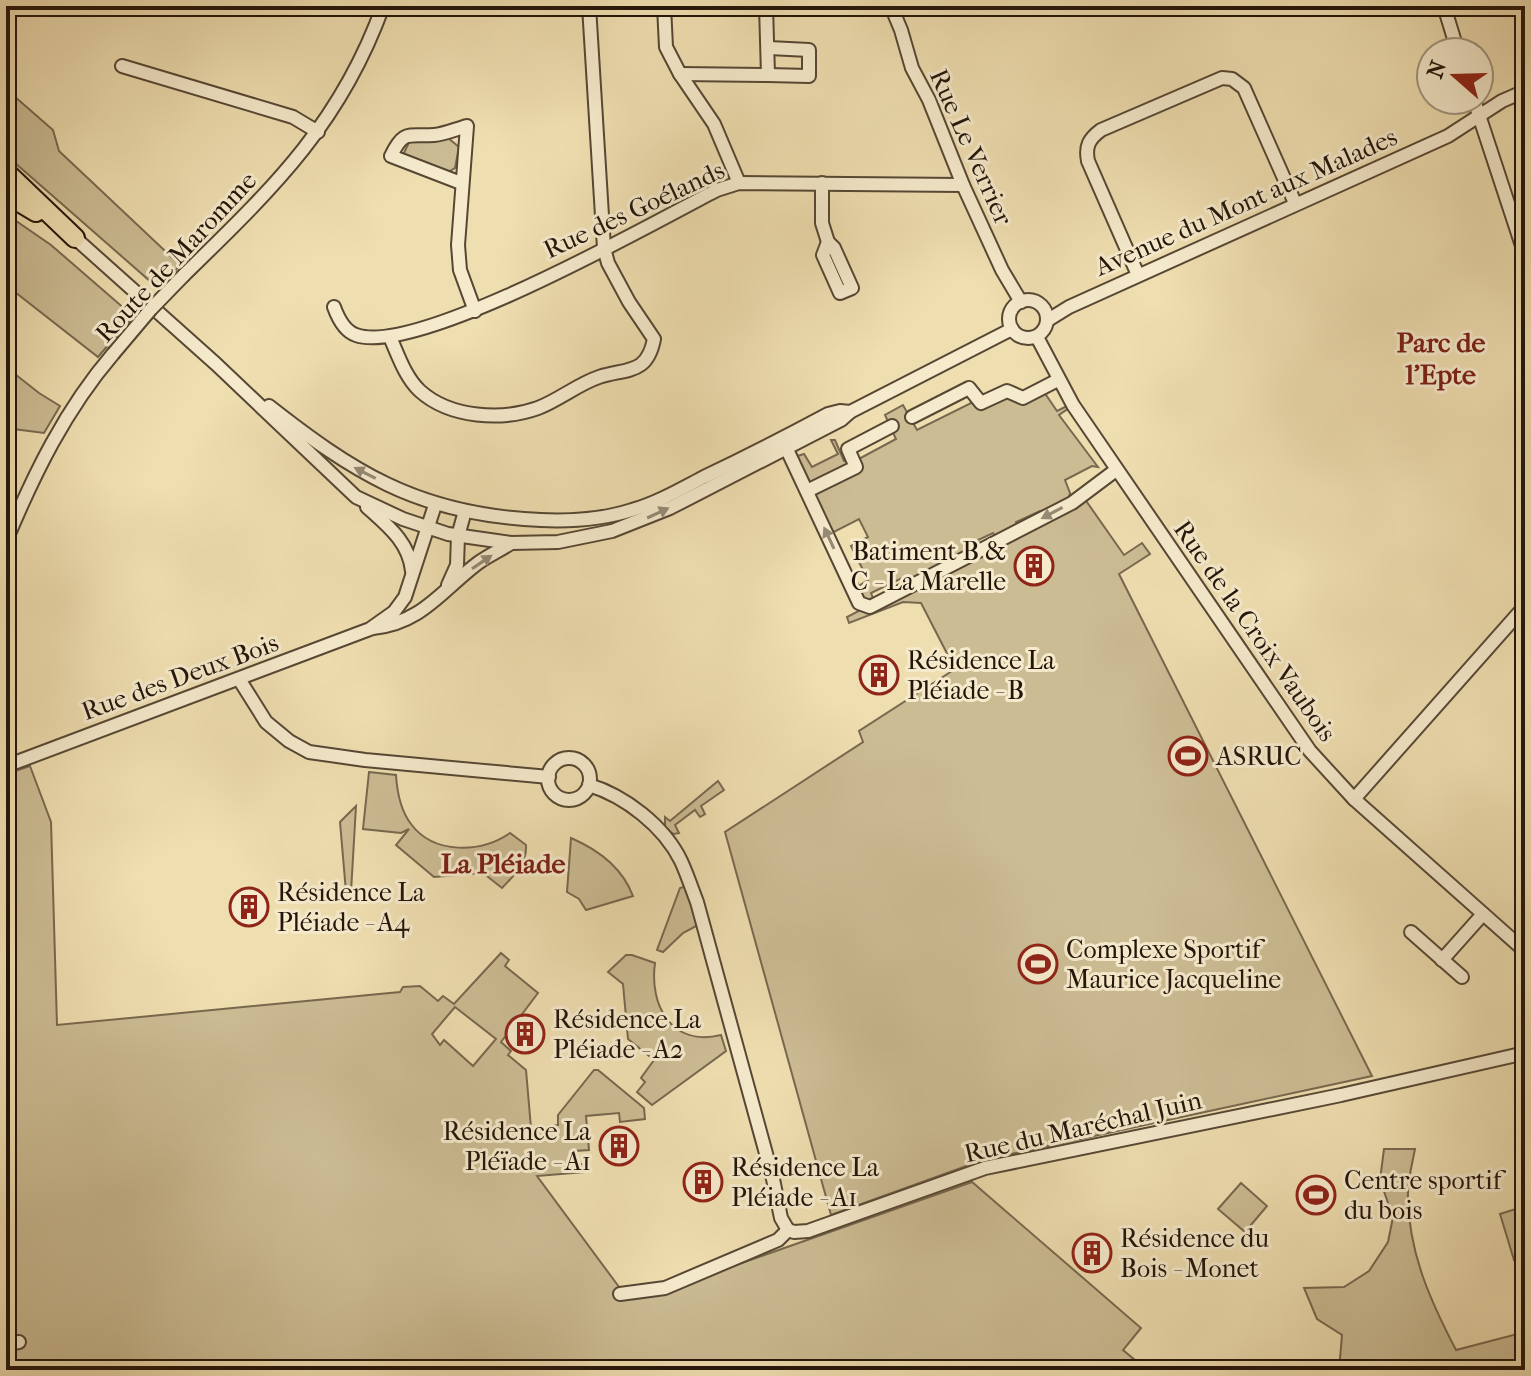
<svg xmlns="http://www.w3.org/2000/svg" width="1531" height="1376" font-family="'IM FELL French Canon',serif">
	<rect width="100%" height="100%" fill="#efdeb0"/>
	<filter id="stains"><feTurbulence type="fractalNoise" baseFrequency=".0025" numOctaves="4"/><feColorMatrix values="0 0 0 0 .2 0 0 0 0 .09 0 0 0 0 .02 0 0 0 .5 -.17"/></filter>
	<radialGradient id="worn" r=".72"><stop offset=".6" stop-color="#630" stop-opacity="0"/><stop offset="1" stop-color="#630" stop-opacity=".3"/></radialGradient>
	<g fill="#ccbc94" stroke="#78684f" stroke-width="2" fill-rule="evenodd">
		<polygon points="6,89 53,130 59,151 180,265 159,289 6,155"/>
		<polygon points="448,138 459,147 455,168 448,172 407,157 404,153 410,140"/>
		<polygon points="6,214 51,245 133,316 98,357 6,285"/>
		<polygon points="6,367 39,393 60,406 44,433 6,428"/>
		<polygon points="1042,389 1057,411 1067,406 1069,408 1059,415 1098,467 1092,466 1065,480 1070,493 1069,499 1042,514 1040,511 1016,522 1018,527 996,537 993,533 978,540 979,545 908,580 906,576 871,593 873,598 868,600 860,595 857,587 868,580 851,546 868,537 859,519 830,534 791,458 804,454 812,467 838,454 831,440 835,440 844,461 857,460 896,439 885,415 903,405 917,430 975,401 981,402"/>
		<polygon points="1082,495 1124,555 1142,543 1150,554 1119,574 1372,1076 983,1160 831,1215 725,832 863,742 859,731 955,669 921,603 903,602 849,623 847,617"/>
		<path d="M30 766 51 822 57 1025 400 992 403 987 420 986 438 1001 443 996 454 1004 501 953 509 960 505 966 538 993 501 1042 511 1051 508 1055 526 1070 531 1128H543L544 1133 547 1134 548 1126 558 1125V1115L594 1070H598L644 1108 645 1119 620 1122 619 1113 586 1116 589 1150 575 1151 576 1164H583L584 1172 537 1176 622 1291 702 1277 972 1182 1141 1328 1123 1350 1147 1370H6V774ZM455 1007 496 1039 473 1066 444 1040 440 1045 432 1034Z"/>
		<path d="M369 772 396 775C397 791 401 811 411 824 434 855 481 853 510 833L526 845C527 865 514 875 502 888L483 873 434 877 396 845 409 829 401 833 363 829Z"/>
		<polygon points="718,781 724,790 701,806 705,814 700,817 695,810 675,825 679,833 674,834 665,829 665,817 670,821"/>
		<polygon points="356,806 351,892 346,892 340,822"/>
		<path d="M571 838C599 850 622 867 633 896L586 910 579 899 567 892Z"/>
		<polygon points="687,886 698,925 683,933 663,952 657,950 680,888"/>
		<path d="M626 955H632L655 963C649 1006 672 1047 721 1035L726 1051 652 1105 637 1092 645 1082 641 1078 654 1060 628 1039 623 984 608 972Z"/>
		<path d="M1384 1149H1415C1412 1165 1407 1182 1408 1198 1409 1254 1431 1302 1456 1350L1525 1332V1370H1339L1342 1335 1317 1319 1304 1288 1344 1287 1369 1271 1388 1242 1393 1217 1380 1180Z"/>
		<polygon points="1241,1183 1267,1206 1245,1232 1218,1209"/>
		<polygon points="1525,1206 1525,1257 1514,1260 1500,1214"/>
	</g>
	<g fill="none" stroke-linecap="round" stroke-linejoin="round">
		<g stroke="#564734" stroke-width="16">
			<g id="minor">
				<polyline points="664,6 666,47 680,74 714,124 739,183"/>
				<polyline points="891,6 901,30 912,68 929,100 963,185 1002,270 1021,302"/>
				<polyline points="1444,6 1458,52"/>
				<polyline points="122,66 293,117 318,132"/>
				<polyline points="680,74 768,75 766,6"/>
				<polyline points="768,75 809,76 809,50 769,48"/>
				<polyline points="1474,100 1525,255"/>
				<path d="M461 183 391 156C404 129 408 137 434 135 445 134 456 129 467 126L458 245 460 270 475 311"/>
				<polyline points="822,183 822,223 828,242"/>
				<polyline points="75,238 216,364 356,497 403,519 448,534 511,543 558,542 612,531 670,508 841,420 850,412 1012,329"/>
				<polygon points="828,242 834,248 852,288 840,293 823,255"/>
				<path d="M184 275C272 189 340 125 383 6"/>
				<path d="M1138 275 1088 161C1085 146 1089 139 1101 130L1222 78 1232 79 1244 88 1295 203"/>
				<circle cx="1028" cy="319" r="19"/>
				<path d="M334 307C338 318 344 331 356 335 417 357 653 223 717 190L739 183 963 185"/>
				<polyline points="1048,320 1069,307 1448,136 1502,101 1525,91"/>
				<path d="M390 337C398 355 405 377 420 391 450 418 502 421 538 408 559 400 578 384 599 377 627 368 647 375 654 339L629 302 608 263 604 248 589 6"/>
				<polyline points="1037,337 1073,405 1310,751 1354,799 1525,951"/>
				<path d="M269 406C353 472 415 511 524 519 560 522 598 521 632 510 657 503 681 489 704 477 746 457 787 436 828 414L840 411 850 412"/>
				<polyline points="912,417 969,388 981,403 1007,391 1023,398 1058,380"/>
				<polyline points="783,441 859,603 870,607 1072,503 1116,470"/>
				<polyline points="807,491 856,467 848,449 892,426"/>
				<path d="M367 507C388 526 409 542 412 571"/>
				<path d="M6 541C34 474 65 410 113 354"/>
				<polyline points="448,585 457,565 458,536 465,511"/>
				<path d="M373 628C422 623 442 590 478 563 489 555 501 550 511 543"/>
				<polyline points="239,679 266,722 289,741 309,752 365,760 549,777"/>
				<circle cx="569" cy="779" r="21"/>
				<polyline points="6,766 370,629 394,612 405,597 435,505"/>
				<path d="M589 785C625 796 664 826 681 861 687 874 692 889 697 902L773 1179 781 1218 788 1230"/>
				<polyline points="1354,799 1525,606"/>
				<polyline points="1411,932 1462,977"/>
				<polyline points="1442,960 1483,914"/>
				<polyline points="788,1230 794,1232 808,1231 985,1168 1341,1095 1525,1053"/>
				<polyline points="620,1294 665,1288 778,1240 788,1230"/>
				<polyline points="6,1344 19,1342"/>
			</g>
		</g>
		<g stroke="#23150a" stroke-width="22">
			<g id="highway">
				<polyline points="6,172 75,238"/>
				<polyline points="6,194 36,212"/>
			</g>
		</g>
		<use href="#minor" stroke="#f5eacc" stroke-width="12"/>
		<use href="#highway" stroke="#efdeb0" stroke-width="18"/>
		<g stroke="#564734" stroke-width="16" stroke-linecap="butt">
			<polyline id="minor-bridge" points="113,354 151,309 184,275"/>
		</g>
		<use href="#minor-bridge" stroke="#f5eacc" stroke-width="12"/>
	</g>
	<defs><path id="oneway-solid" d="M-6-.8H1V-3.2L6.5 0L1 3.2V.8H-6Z" transform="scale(2)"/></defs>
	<g fill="#968a75">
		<use href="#oneway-solid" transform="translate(365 473) rotate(-153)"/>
		<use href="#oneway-solid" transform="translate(658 513) rotate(-25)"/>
		<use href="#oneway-solid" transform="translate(1052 513) rotate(152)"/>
		<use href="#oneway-solid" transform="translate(829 538) rotate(-115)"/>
		<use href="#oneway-solid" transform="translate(482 562) rotate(-34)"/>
	</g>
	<defs>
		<g id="building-ring" transform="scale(2)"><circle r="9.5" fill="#f5eacc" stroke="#8f2418" stroke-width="1.5"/><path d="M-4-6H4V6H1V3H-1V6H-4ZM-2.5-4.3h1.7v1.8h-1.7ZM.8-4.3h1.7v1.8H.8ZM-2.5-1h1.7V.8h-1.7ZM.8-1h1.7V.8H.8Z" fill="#8f2418"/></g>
		<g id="stadium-ring" transform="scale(2)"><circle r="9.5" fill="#f5eacc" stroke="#8f2418" stroke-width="1.5"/><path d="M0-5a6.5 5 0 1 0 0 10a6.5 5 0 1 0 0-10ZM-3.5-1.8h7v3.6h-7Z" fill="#8f2418"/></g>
	</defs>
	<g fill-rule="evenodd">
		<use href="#building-ring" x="1034" y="566"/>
		<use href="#building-ring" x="879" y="675"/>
		<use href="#stadium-ring" x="1188" y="756"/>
		<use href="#building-ring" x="249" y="907"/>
		<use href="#stadium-ring" x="1038" y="964"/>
		<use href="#building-ring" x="525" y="1034"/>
		<use href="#building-ring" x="619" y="1146"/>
		<use href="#building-ring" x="703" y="1182"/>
		<use href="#stadium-ring" x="1316" y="1195"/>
		<use href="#building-ring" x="1092" y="1253"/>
	</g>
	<g text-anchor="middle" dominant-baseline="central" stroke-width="6" stroke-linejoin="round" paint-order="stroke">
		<g font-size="26" fill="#23150a" stroke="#f5eacc">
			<text transform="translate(971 147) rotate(66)">Rue Le Verrier</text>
			<text transform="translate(1246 202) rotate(-24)">Avenue du Mont aux Malades</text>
			<text transform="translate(634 210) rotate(-25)">Rue des Goélands</text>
			<text transform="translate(176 257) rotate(-47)">Route de Maromme</text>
			<text transform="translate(1255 631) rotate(55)">Rue de la Croix Vaubois</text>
			<text transform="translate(180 677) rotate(-20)">Rue des Deux Bois</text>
			<text transform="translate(1083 1127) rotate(-13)">Rue du Maréchal Juin</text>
		</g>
		<g font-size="26" fill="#23150a" stroke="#f5eacc" text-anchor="start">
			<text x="1006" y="551" text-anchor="end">Batiment B &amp;<tspan x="1006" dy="30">C - La Marelle</tspan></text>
			<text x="907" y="660">Résidence La<tspan x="907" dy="30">Pléiade - B</tspan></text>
			<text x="1216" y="756">ASRUC</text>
			<text x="277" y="892">Résidence La<tspan x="277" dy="30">Pléiade - A4</tspan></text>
			<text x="1066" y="949">Complexe Sportif<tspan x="1066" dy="30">Maurice Jacqueline</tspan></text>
			<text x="553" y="1019">Résidence La<tspan x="553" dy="30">Pléiade - A2</tspan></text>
			<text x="591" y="1131" text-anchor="end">Résidence La<tspan x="591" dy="30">Pléïade - A1</tspan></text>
			<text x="731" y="1167">Résidence La<tspan x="731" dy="30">Pléiade - A1</tspan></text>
			<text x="1344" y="1180">Centre sportif<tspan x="1344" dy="30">du bois</tspan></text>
			<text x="1120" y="1238">Résidence du<tspan x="1120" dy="30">Bois - Monet</tspan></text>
		</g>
		<g font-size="28" font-weight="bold" fill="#7a1f14" stroke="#f5eacc">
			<text x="1441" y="342">Parc de<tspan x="1441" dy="32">l'Epte</tspan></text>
			<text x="503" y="863">La Pléiade</text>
		</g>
	</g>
	<rect width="1531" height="1376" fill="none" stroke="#efdeb0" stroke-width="32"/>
	<rect x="8" y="8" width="1515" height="1360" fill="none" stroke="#23150a" stroke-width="4"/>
	<rect x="16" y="16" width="1499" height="1344" fill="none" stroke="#23150a" stroke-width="2"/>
	<g transform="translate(1455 76) rotate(290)"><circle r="38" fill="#f5eacc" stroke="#a1957e" stroke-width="2"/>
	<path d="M0-6L14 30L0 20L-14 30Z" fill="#8f2418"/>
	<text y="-12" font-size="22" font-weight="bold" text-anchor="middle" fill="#23150a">N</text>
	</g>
	<rect width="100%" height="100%" filter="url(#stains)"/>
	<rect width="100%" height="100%" fill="url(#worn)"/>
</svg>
